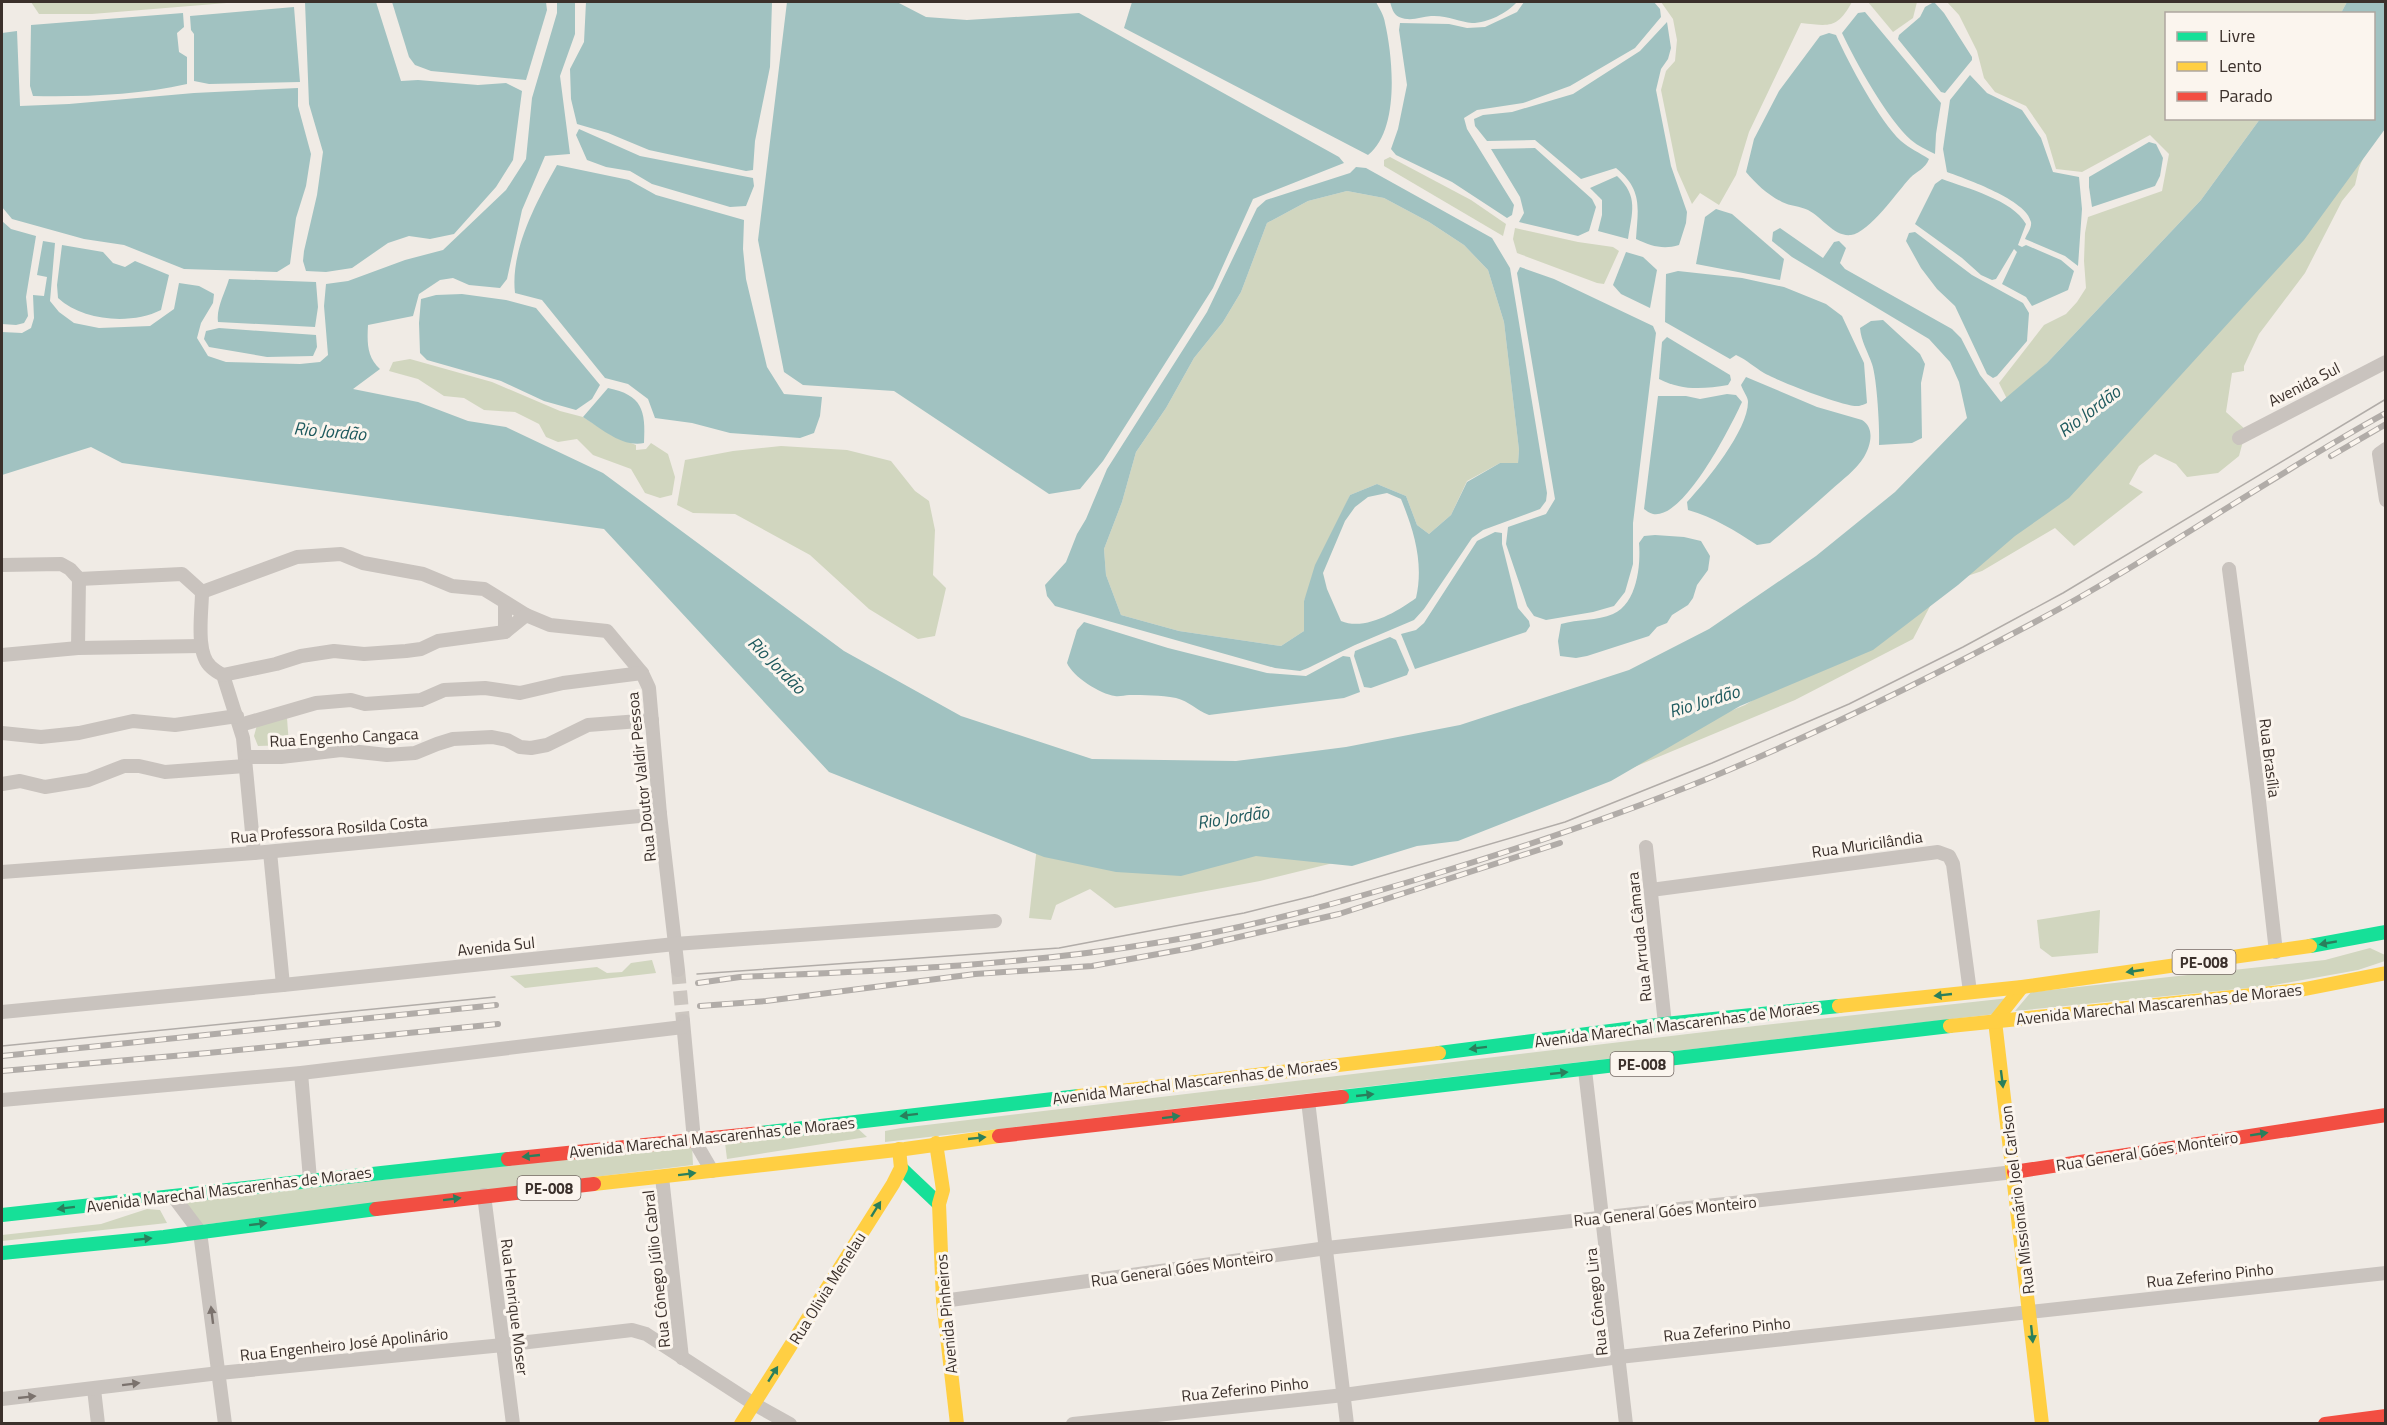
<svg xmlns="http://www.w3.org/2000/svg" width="2387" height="1425" font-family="'Titillium Web',sans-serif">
	<rect width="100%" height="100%" fill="#f0ebe5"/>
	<g fill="#d1d6bf">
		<polygon points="31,2 239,2 92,14 39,14"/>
		<path d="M1661 2H1852C1837 29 1830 26 1801 23L1749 132 1736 175 1719 205 1700 193 1692 204 1677 170 1661 90 1666 71 1675 61 1677 40 1673 19Z"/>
		<polygon points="1868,2 1917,2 1913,18 1893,32"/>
		<polygon points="1947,2 2347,2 2341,13 2166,14 2166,118 2260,119 2201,200 2047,363 2007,399 1999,383 2044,325 2066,314 2077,302 2086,288 2084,261 2085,233 2088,217 2162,191 2169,154 2150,135 2082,172 2056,169 2046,135 2026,106 1995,92 1984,78 1977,51 1959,15"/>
		<polygon points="2385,105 2359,168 2355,185 2342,201 2305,273 2259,334 2244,366 2244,371 2232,373 2226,412 2246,430 2239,456 2218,473 2187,477 2176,464 2155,454 2139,466 2129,484 2143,492 2074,546 2055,528 1982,571 1941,585 1913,639 1795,700 1627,770 1374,853 1260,881 1115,908 1090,889 1056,905 1051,920 1029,918 1038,837 1593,768 1745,705 1794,675 2356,138"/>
		<polygon points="1390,157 1471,200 1506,224 1503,236 1384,166 1384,160"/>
		<polygon points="1347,191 1384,198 1429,222 1464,245 1488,270 1504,322 1519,450 1518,463 1500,463 1467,481 1451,515 1429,534 1417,525 1406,496 1377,484 1350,495 1304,601 1304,631 1281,646 1179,631 1121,615 1106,575 1104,549 1122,502 1136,452 1166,408 1194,358 1223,322 1241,292 1267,223 1308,201"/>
		<polygon points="1515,228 1578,242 1613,247 1619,251 1604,284 1597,283 1517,253 1513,239"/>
		<polygon points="410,359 492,382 560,411 583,417 611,435 636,445 636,450 646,449 651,443 668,454 675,477 672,495 660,498 645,493 631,469 593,455 577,439 558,442 546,437 539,424 515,412 484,410 464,398 444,396 418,379 389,371 393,362"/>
		<polygon points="781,446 847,450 891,461 915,491 929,501 935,530 933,575 946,588 935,636 918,639 869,609 810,555 735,514 693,513 677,505 685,460 733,451"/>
		<polygon points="287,718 289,745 258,746 254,736 257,725"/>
		<polygon points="2100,910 2098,953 2052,957 2040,948 2037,920"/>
		<polygon points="2370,948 2385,955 2385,961 2358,970 2269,986 2015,1011 2031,992 2325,960"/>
		<polygon points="652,960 656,973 525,988 510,976 597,967 607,973 622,972 631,963"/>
		<polygon points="2009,998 1996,1014 885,1142 885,1131 901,1128 1755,1026"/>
		<polygon points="855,1126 867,1137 727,1159 725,1143"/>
		<polygon points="692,1145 693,1165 200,1225 184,1202"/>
		<polygon points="147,1209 160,1210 167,1223 2,1241 2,1235 101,1224"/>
	</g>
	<g fill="#a1c2c1" fill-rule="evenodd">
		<polygon points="305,2 376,2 401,81 418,80 478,85 506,83 522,91 513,160 496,187 454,234 430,239 409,236 388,243 352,268 326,272 306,271 303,261 304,251 317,195 323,152 309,104"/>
		<polygon points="392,2 546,2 547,10 526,80 431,71 415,65 409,57"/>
		<path d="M557 2H575V34L560 76 570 154 545 156 522 210 507 279 500 288 469 285 453 278 440 280 419 294 413 316 368 325C367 343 367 357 380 369L353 389 418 402 468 421 506 427 603 473 844 651 961 716 1092 759 1236 761 1346 747 1460 725 1629 670 1709 629 1816 556 1895 492 1967 418 1959 382 1950 362 1929 339 1792 257 1772 241 1773 232 1780 228 1823 258 1834 242 1839 241 1846 248 1840 263 1845 269 1952 329 1961 338 1980 375 2001 402 2047 363 2201 200 2260 119 2374 118V14L2341 13 2347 2H2385V129L2304 240 2069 498 2015 536 1958 585 1873 650 1740 706 1611 781 1458 841 1417 846 1352 866 1256 856 1181 876 1116 872 1044 857 829 772 604 529 122 463 91 447 2 475V332L22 333 31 328 34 318 33 295 44 296 47 277 37 275 43 241 55 243 50 301 59 312 74 323 99 328 150 326 174 309 179 283 199 286 214 294 213 303 201 323 197 338 208 356 226 362 300 364 320 362 328 355 324 306 326 284 348 281 405 260 443 250 506 190 526 159 532 98 557 13Z"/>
		<polygon points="586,2 772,2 770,67 755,141 753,170 746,171 649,150 608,133 577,124 571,99 570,69 584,42"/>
		<polygon points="787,2 897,2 926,17 967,20 1079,13 1339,157 1344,163 1253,199 1213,288 1103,461 1080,489 1049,494 894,391 803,385 784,372 758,240"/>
		<path d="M1132 2H1376C1379 8 1384 15 1385 23 1393 58 1400 130 1368 155L1124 28Z"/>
		<path d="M1390 2H1517C1507 13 1488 23 1472 23 1460 22 1447 15 1431 16 1420 17 1411 22 1399 17 1393 14 1392 8 1390 2Z"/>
		<polygon points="1524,2 1654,2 1660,9 1661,17 1635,48 1570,86 1523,103 1477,110 1464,118 1467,129 1514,205 1512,215 1507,218 1452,182 1396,155 1391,149 1398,129 1407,85 1399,30 1400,23 1449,24 1467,28 1485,27 1517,12"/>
		<polygon points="1934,2 1944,13 1972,57 1972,60 1945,93 1941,92 1898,39 1899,35 1920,17 1925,7"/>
		<polygon points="294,7 300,82 209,84 194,81 194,34 191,30 190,16"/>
		<path d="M1865 12 1941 103 1936 134 1935 154C1927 150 1918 146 1911 140 1888 120 1855 61 1842 33L1858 13Z"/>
		<path d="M183 13 184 27 177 33 179 52 187 57V84C138 95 83 97 33 96L30 86 31 25Z"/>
		<path d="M1667 22 1671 48 1668 59 1661 69 1656 90 1671 166 1687 212 1686 223 1679 245C1663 250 1651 246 1636 239 1638 208 1643 190 1616 168L1581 179 1535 140 1487 141 1475 126 1474 119 1483 115 1512 112 1573 94 1640 51Z"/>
		<polygon points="17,31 20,106 69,104 194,93 298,88 298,106 311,154 306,186 296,218 290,264 277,272 184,269 124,245 84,239 12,219 2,207 2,33"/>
		<path d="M1829 33 1836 35C1848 62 1880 122 1901 141 1909 148 1920 153 1929 159 1925 169 1917 171 1910 178 1898 191 1869 233 1851 235 1834 237 1822 217 1808 210 1800 206 1790 206 1782 202 1768 195 1756 184 1746 172L1754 139 1779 91 1820 36Z"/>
		<path d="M1970 75 1987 93 2022 110 2041 138 2053 172 2079 177 2082 209 2078 266 2065 256 2025 239C2027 234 2032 228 2031 222 2027 200 1966 179 1947 172L1943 149 1950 100Z"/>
		<polygon points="579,129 640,156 753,178 754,186 746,206 730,207 652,184 630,171 606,167 587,160 576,135"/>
		<polygon points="2149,142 2156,144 2163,158 2160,176 2155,186 2092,207 2089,187 2089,177"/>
		<polygon points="1535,148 1592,199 1596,207 1589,231 1578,236 1519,222 1524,213 1520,197 1491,149"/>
		<path d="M557 165 629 180 656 195 744 220 743 249 746 279 767 367 784 394 822 397 820 416 814 433 800 438 730 433 692 423 655 418 648 399 628 384 605 378 542 300 515 293C510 250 537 201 557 165Z"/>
		<path d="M1356 167 1366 168 1492 238 1510 268 1547 493 1546 501 1540 509 1483 530 1472 538 1424 609 1414 620 1355 645 1308 668 1300 671 1275 668 1055 606 1047 596 1045 585 1066 562 1077 534 1086 519 1107 469 1207 312 1257 208 1266 200 1350 173ZM1347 191 1384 198 1429 222 1464 245 1488 270 1504 322 1519 450 1518 463H1500L1467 482 1451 515 1429 534 1417 525 1406 496 1377 484 1350 495 1315 565 1304 601V631L1281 646 1179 631 1121 615 1106 575 1104 549 1122 502 1136 452 1166 408 1194 358 1223 322 1241 292 1267 223 1308 201ZM1387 493 1401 499C1414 531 1424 563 1416 598 1397 612 1365 631 1341 621L1327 589 1323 573 1345 521 1355 507 1368 497Z"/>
		<path d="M1617 176C1639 196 1632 213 1628 239L1598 231 1602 215V200L1590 188Z"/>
		<path d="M1942 179C1966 188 2013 200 2026 224L2018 245 2022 247 2026 245 2061 260 2074 271 2068 290 2032 306 2026 297 2002 284 2017 252 2014 249 1996 279 1992 280 1981 275 1962 258 1915 224 1935 184Z"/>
		<polygon points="1716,209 1732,214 1784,259 1780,280 1696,264 1705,217"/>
		<polygon points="2,221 11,229 36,236 26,297 28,316 24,323 16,325 2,324"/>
		<polygon points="1915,232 1972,275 2023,303 2029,313 2027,341 1997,376 1993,378 1987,374 1955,306 1937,289 1921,268 1906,241 1909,233"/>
		<path d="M62 245 103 252 113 263 125 267 135 261 169 275 161 310C131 325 83 321 58 298L57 285Z"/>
		<polygon points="1626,252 1643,257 1657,270 1650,308 1621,294 1613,285"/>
		<polygon points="1520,267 1554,279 1653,326 1656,333 1633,523 1633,564 1625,592 1614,606 1593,612 1546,620 1534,616 1527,606 1506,544 1508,527 1546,514 1555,499 1517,273"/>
		<path d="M1678 271 1742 278 1784 287 1826 304 1842 316 1864 363 1867 403C1865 404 1860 406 1858 406 1844 407 1778 381 1764 373 1754 367 1747 360 1736 355L1730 359 1665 322 1666 274Z"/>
		<path d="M229 279 316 282 318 307 315 327 218 322C216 308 225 293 229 279Z"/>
		<polygon points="462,294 506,300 536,308 600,385 592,399 576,410 544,401 501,381 427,360 420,353 419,323 421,299 436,295"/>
		<path d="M1883 320 1920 354 1925 364 1921 383 1922 438 1912 443 1879 445C1880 431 1877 378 1872 364 1868 352 1861 341 1860 328L1871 321Z"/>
		<polygon points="219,328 316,335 317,347 313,356 267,357 209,347 204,339 206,331"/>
		<path d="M1667 337 1730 375 1731 380 1728 385C1704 389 1682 391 1659 379L1662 342Z"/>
		<path d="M1746 377 1817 407 1862 420C1875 428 1871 445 1864 457 1856 470 1842 480 1831 490 1811 508 1790 526 1770 543L1757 545C1735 531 1714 517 1688 510L1687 502C1706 482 1748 430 1748 402 1748 397 1743 391 1741 385Z"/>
		<path d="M608 388C642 395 646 410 644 443 623 448 600 428 583 417Z"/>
		<path d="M1727 394 1736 395 1742 402C1731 426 1684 520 1653 514 1649 513 1647 511 1644 509L1658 396H1686L1700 399Z"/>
		<polygon points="1495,532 1502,533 1502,544 1518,608 1529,621 1530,626 1526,632 1415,669 1401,634 1416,630 1424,623 1477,541"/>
		<path d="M1655 535 1684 537 1701 541 1710 556 1708 570 1697 585 1693 598 1688 605 1672 615 1667 623 1657 627 1649 636 1587 656 1576 658 1560 656 1558 641 1561 624C1578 619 1597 621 1613 614 1637 604 1641 565 1639 543L1644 536Z"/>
		<path d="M1084 622 1168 648 1267 673 1306 676 1343 656 1350 657 1360 692 1344 698 1209 715C1196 710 1189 701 1176 698 1160 695 1145 695 1129 695 1125 695 1119 697 1115 696 1100 694 1073 677 1067 663L1077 630Z"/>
		<polygon points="1390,637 1396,640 1409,670 1407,675 1371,688 1364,687 1354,656 1355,651"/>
	</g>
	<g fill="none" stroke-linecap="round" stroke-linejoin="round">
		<polyline stroke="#ccc6c0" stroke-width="14" stroke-dasharray="14 7" stroke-linecap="butt" points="678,970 683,1021"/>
		<g stroke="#c9c3be" stroke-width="14">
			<polyline points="2239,438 2386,362"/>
			<polyline points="2386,449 2379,454 2386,500"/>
			<polyline points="2,565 61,564 70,569 79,579 182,574 202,592 297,557 341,554 363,563 423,574 452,586 484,589 526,615 550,625 607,631 642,673 649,688 660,814 678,970"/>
			<polyline points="2229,569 2257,783 2276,952"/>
			<path d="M202 592C202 612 195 653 211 667 214 670 219 673 223 675L243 738 254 853"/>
			<polyline points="505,603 505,632"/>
			<polyline points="78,648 79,579"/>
			<polyline points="2,655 78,648 201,646"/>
			<polyline points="223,675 276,664 301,656 334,651 364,654 406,651 421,649 438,641 505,632 526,615"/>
			<polyline points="240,725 316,703 351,700 365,704 421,700 444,690 485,688 520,693 563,683 642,673"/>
			<polyline points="2,733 41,737 79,733 133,721 175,725 237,716"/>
			<polyline points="245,757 281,757 341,750 387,755 415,753 437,744 453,739 492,737 507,740 520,747 531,748 547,745 588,725 652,720"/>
			<polyline points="2,784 20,781 45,787 88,780 124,766 139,766 165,772 245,766"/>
			<polyline points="1646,847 1665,1024"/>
			<polyline points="270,852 283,985"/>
			<polyline points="2,872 254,853 660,814"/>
			<polyline points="1651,890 1938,852 1949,856 1953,864 1970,992"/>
			<polyline points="2,1012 283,985 675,944 995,921"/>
			<polyline points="683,1021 694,1140 712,1171"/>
			<polyline points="1585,1070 1626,1424"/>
			<polyline points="301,1073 310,1179"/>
			<polyline points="2,1100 301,1073 683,1027"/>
			<polyline points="1308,1101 1347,1424"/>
			<polyline points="662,1177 682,1358"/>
			<polyline points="484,1195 513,1424"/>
			<polyline points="173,1196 200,1232 225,1424"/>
			<polyline points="943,1301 1327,1248 2014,1172"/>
			<polyline points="94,1389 98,1424"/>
			<polyline points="2,1399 219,1373 503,1345 632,1330 646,1334 754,1404 790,1424"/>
			<polyline points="1073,1424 1344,1395 1619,1357 2386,1273"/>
		</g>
		<g stroke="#16e098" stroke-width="14">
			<polyline points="2310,946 2386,932"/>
			<polyline points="1439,1053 1665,1024 1839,1006"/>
			<polyline points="1342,1097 1950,1026"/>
			<polyline points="761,1133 1079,1096"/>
			<polyline points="901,1168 939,1204"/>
			<polyline points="2,1215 508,1159"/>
			<polyline points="2,1253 164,1237 376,1209"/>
		</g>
		<g stroke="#ffcf43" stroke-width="14">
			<polyline points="2022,987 1995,1021 2042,1424"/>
			<polyline points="1839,1006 2022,987 2310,946"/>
			<polyline points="1950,1026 2300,990 2386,973"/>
			<polyline points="1079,1096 1439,1053"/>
			<polyline points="936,1143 943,1190 939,1204 943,1301 957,1424"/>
			<polyline points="594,1184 905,1149 999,1136"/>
			<polyline points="741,1424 893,1184 901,1168 899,1149"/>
		</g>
		<g stroke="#f24e42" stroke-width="14">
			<polyline points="999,1136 1342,1097"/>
			<polyline points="508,1159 761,1133"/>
			<polyline points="2014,1172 2386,1115"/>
			<polyline points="376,1209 594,1184"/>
			<polyline points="2325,1424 2386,1416"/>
		</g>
		<g stroke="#b1aca8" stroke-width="1.5">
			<polyline points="697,974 1059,948 1244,913 1313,896 1565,822 1712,763 1849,704 1963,647 2063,593 2386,399"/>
			<polyline points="2,1046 495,997"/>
		</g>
		<g stroke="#b1aca8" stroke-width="6">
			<g id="rail">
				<polyline points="2331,456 2386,424"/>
				<path d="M698 983 740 977C878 971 1018 966 1155 943 1245 929 1335 904 1422 878 1518 849 1614 817 1707 779 1819 733 1928 679 2035 622 2155 558 2266 479 2386 413"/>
				<polyline points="700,1006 766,1001 975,974 1092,966 1191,948 1339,914 1560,843"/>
				<polyline points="2,1056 496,1005"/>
				<polyline points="2,1071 208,1053 498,1024"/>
			</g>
		</g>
		<use href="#rail" stroke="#fbf5ee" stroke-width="4" stroke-dasharray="11" stroke-linecap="butt"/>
	</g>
	<defs><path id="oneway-solid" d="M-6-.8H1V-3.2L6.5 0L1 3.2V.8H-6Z" transform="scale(1.5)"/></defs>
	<g fill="#2a7f5c">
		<use href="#oneway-solid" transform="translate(2328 943) rotate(170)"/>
		<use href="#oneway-solid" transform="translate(2135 971) rotate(172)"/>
		<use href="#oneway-solid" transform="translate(1943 995) rotate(174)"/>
		<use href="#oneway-solid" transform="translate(1478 1048) rotate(173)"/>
		<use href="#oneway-solid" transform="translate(1559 1073) rotate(-6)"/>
		<use href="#oneway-solid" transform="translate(2002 1079) rotate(83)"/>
		<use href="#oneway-solid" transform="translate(1365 1095) rotate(-6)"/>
		<use href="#oneway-solid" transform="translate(909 1115) rotate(173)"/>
		<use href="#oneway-solid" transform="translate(1171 1117) rotate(-7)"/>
		<use href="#oneway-solid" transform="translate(2259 1134) rotate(-9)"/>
		<use href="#oneway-solid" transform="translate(977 1138) rotate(-6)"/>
		<use href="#oneway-solid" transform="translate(531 1156) rotate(174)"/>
		<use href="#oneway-solid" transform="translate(687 1174) rotate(-7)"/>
		<use href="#oneway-solid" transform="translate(452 1199) rotate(-7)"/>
		<use href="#oneway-solid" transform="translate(66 1208) rotate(173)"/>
		<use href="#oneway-solid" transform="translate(876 1209) rotate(-58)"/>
		<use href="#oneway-solid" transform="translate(258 1224) rotate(-7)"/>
		<use href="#oneway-solid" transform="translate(143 1239) rotate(-6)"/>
		<use href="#oneway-solid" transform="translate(2032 1334) rotate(84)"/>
		<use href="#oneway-solid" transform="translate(773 1374) rotate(-58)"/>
	</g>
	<g fill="#7b726d">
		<use href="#oneway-solid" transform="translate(212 1315) rotate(-97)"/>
		<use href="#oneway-solid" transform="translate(131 1384) rotate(-7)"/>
		<use href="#oneway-solid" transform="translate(27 1397) rotate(-6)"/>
	</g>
	<g text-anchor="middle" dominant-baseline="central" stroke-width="6" stroke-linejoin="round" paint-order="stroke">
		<g fill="#fbf5ee" stroke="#756b66" stroke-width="1.5">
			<rect x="2172.5" y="950" width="63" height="24" rx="4.5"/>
			<rect x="1610.5" y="1052" width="63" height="24" rx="4.5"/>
			<rect x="517.5" y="1176" width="63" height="24" rx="4.5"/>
		</g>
		<g font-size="15" font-weight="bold" fill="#3b302b">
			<text x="2204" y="962">PE-008</text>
			<text x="1642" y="1064">PE-008</text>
			<text x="549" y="1188">PE-008</text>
		</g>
		<g font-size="16" fill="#3b302b" stroke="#fbf5ee">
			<text transform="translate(2304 384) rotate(-27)">Avenida Sul</text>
			<text transform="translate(344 737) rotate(-3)">Rua Engenho Cangaca</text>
			<text transform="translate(2270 758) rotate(83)">Rua Brasília</text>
			<text transform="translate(641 777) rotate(-96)">Rua Doutor Valdir Pessoa</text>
			<text transform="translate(329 829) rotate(-5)">Rua Professora Rosilda Costa</text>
			<text transform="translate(1867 844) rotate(-8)">Rua Muricilândia</text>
			<text transform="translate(1639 937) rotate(-96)">Rua Arruda Câmara</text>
			<text transform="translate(496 946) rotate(-6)">Avenida Sul</text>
			<text transform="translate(2159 1004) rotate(-6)">Avenida Marechal Mascarenhas de Moraes</text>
			<text transform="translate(1677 1024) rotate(-7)">Avenida Marechal Mascarenhas de Moraes</text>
			<text transform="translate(1195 1081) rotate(-7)">Avenida Marechal Mascarenhas de Moraes</text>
			<text transform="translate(712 1137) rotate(-6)">Avenida Marechal Mascarenhas de Moraes</text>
			<text transform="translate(2147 1151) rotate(-9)">Rua General Góes Monteiro</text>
			<text transform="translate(229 1189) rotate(-7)">Avenida Marechal Mascarenhas de Moraes</text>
			<text transform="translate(2017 1200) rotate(-97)">Rua Missionário Joel Carlson</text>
			<text transform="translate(1665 1211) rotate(-6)">Rua General Góes Monteiro</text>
			<text transform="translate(1182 1268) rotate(-8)">Rua General Góes Monteiro</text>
			<text transform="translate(656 1269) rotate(-96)">Rua Cônego Júlio Cabral</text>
			<text transform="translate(2210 1275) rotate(-6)">Rua Zeferino Pinho</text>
			<text transform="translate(827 1288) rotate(-58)">Rua Olivia Menelau</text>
			<text transform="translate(1596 1302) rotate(-96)">Rua Cônego Lira</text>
			<text transform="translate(515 1307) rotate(83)">Rua Henrique Moser</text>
			<text transform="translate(946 1314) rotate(-95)">Avenida Pinheiros</text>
			<text transform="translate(1727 1329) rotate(-6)">Rua Zeferino Pinho</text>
			<text transform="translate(344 1344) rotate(-6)">Rua Engenheiro José Apolinário</text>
			<text transform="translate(1245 1389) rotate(-6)">Rua Zeferino Pinho</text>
		</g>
		<g font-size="18" font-style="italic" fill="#1f5a5e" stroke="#fbf5ee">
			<text transform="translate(2089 411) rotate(-37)">Rio Jordão</text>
			<text transform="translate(330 431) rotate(5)">Rio Jordão</text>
			<text transform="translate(777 665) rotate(45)">Rio Jordão</text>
			<text transform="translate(1704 701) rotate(-17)">Rio Jordão</text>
			<text transform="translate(1233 817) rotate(-9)">Rio Jordão</text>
		</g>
	</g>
	<rect width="2387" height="1425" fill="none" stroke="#3b302b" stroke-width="6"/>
	<rect x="2165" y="12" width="210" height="108" fill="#fbf5ee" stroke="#aea6a0" stroke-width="1.5"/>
	<rect x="2177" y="32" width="30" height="9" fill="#16e098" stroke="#aea6a0" stroke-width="1.5"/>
	<text x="2219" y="42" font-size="18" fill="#3b302b">Livre</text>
	<rect x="2177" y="62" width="30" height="9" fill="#ffcf43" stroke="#aea6a0" stroke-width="1.5"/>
	<text x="2219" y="72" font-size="18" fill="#3b302b">Lento</text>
	<rect x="2177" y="92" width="30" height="9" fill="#f24e42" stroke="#aea6a0" stroke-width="1.5"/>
	<text x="2219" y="102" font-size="18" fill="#3b302b">Parado</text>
</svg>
